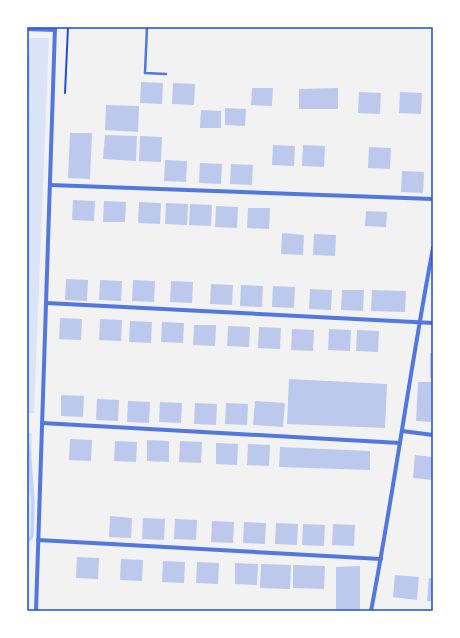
<svg xmlns="http://www.w3.org/2000/svg" width="460" height="638" font-family="'Roboto Condensed',sans-serif">
	<rect width="100%" height="100%" fill="#f2f2f2"/>
	<g fill="#dbe4f7">
		<polygon points="27,38 49,38 34,413 27,413"/>
		<polygon points="27,432 32,433 28,611 27,611"/>
	</g>
	<g fill="none" stroke-linecap="round" stroke-linejoin="round">
		<g stroke="#bfd3fe" stroke-width="3.5">
			<polyline points="27,282 28,56"/>
			<polyline points="27,442 29,448 33,502 32,536 29,540"/>
		</g>
	</g>
	<g fill="#bdc9ec">
		<polygon points="141,82 163,83 162,104 140,103"/>
		<polygon points="173,83 195,84 194,105 172,104"/>
		<polygon points="252,88 273,88 272,106 251,105"/>
		<polygon points="338,88 338,109 299,109 299,89"/>
		<polygon points="359,92 381,93 380,114 358,113"/>
		<polygon points="400,92 422,93 421,114 399,113"/>
		<polygon points="106,105 139,106 138,132 105,130"/>
		<polygon points="225,108 246,109 245,126 225,125"/>
		<polygon points="201,110 221,111 221,128 200,128"/>
		<polygon points="70,133 92,133 90,179 68,178"/>
		<polygon points="105,135 137,136 136,161 103,159"/>
		<polygon points="140,136 162,137 161,162 139,161"/>
		<polygon points="273,145 295,146 294,166 272,165"/>
		<polygon points="303,145 325,146 324,167 302,166"/>
		<polygon points="369,147 391,148 390,169 368,168"/>
		<polygon points="165,160 187,161 186,182 164,181"/>
		<polygon points="200,163 222,164 221,184 199,183"/>
		<polygon points="231,164 253,165 252,185 230,184"/>
		<polygon points="402,171 424,172 423,193 401,192"/>
		<polygon points="73,200 95,201 94,221 72,220"/>
		<polygon points="104,201 126,202 125,222 103,222"/>
		<polygon points="139,202 161,203 160,224 138,223"/>
		<polygon points="166,203 188,204 187,225 165,224"/>
		<polygon points="190,204 212,205 211,226 189,225"/>
		<polygon points="216,206 238,207 237,228 215,227"/>
		<polygon points="248,208 270,208 269,229 247,228"/>
		<polygon points="366,211 387,212 386,227 365,226"/>
		<polygon points="282,233 304,235 303,255 281,254"/>
		<polygon points="314,234 336,235 335,256 313,255"/>
		<polygon points="66,279 88,280 87,301 65,300"/>
		<polygon points="100,280 122,281 121,301 99,300"/>
		<polygon points="133,280 155,281 154,302 132,301"/>
		<polygon points="171,281 193,282 192,303 170,302"/>
		<polygon points="211,284 233,285 232,305 210,304"/>
		<polygon points="241,285 263,286 262,307 240,306"/>
		<polygon points="273,286 295,287 294,308 272,307"/>
		<polygon points="310,289 332,290 331,310 309,309"/>
		<polygon points="342,290 364,290 363,311 341,310"/>
		<polygon points="372,290 406,291 405,312 371,311"/>
		<polygon points="60,318 82,319 81,340 59,339"/>
		<polygon points="100,319 122,320 121,341 99,340"/>
		<polygon points="130,321 152,322 151,343 129,342"/>
		<polygon points="162,322 184,323 183,343 161,342"/>
		<polygon points="194,325 216,325 215,346 193,345"/>
		<polygon points="228,326 250,327 249,347 227,346"/>
		<polygon points="259,327 281,328 280,349 258,348"/>
		<polygon points="292,329 314,330 313,351 291,350"/>
		<polygon points="329,329 351,330 350,351 328,350"/>
		<polygon points="357,330 379,331 378,352 356,351"/>
		<rect x="430" y="353" width="3" height="25"/>
		<polygon points="289,379 387,384 385,428 287,424"/>
		<polygon points="418,382 432,382 431,422 416,421"/>
		<polygon points="61,395 84,396 83,417 61,416"/>
		<polygon points="97,399 119,400 118,421 96,420"/>
		<polygon points="128,401 150,402 149,423 127,422"/>
		<polygon points="255,401 285,403 283,427 253,425"/>
		<polygon points="160,402 182,403 181,423 159,422"/>
		<polygon points="195,403 217,404 216,425 194,424"/>
		<polygon points="226,403 248,404 247,425 225,424"/>
		<polygon points="70,439 92,440 91,461 69,460"/>
		<polygon points="147,440 169,441 169,462 147,461"/>
		<polygon points="115,441 137,442 136,462 114,461"/>
		<polygon points="180,441 202,442 201,463 179,462"/>
		<polygon points="216,443 238,444 237,465 216,464"/>
		<polygon points="248,444 270,445 269,466 247,465"/>
		<polygon points="280,447 370,451 370,470 279,467"/>
		<polygon points="415,455 433,457 433,480 413,478"/>
		<polygon points="110,516 132,518 131,538 109,537"/>
		<polygon points="143,518 165,519 164,540 142,539"/>
		<polygon points="175,519 197,520 196,540 174,539"/>
		<polygon points="212,521 234,522 233,543 211,542"/>
		<polygon points="244,522 266,523 265,544 243,543"/>
		<polygon points="276,523 298,524 297,545 275,544"/>
		<polygon points="303,524 325,525 324,546 302,545"/>
		<polygon points="333,524 355,525 354,546 332,545"/>
		<polygon points="77,557 99,558 98,579 76,578"/>
		<polygon points="121,559 143,560 142,581 120,580"/>
		<polygon points="163,561 185,562 184,583 162,582"/>
		<polygon points="197,562 219,563 218,584 196,583"/>
		<polygon points="235,563 258,564 257,585 235,584"/>
		<polygon points="261,564 291,565 290,589 260,588"/>
		<polygon points="293,565 325,566 324,589 293,588"/>
		<polygon points="360,566 360,611 336,611 336,567"/>
		<polygon points="395,575 419,577 417,600 393,597"/>
		<polygon points="429,578 433,579 433,601 427,601"/>
	</g>
	<g fill="none" stroke-linecap="round" stroke-linejoin="round">
		<polyline stroke="#1d4ed8" stroke-width="2" points="65,93 68,27"/>
		<polyline stroke="#5277de" stroke-width="2.5" points="147,27 145,73 166,74"/>
		<g stroke="#5277de" stroke-width="4">
			<polyline points="27,29 55,30"/>
			<polyline points="50,185 433,199"/>
			<polyline points="46,303 433,323"/>
			<polyline points="42,423 400,443"/>
			<polyline points="402,431 433,435"/>
			<polyline points="38,540 381,559"/>
			<polyline points="36,611 55,27"/>
			<path d="M371 611C394 491 410 369 433 248"/>
		</g>
	</g>
	<rect width="460" height="638" fill="none" stroke="#ffffff" stroke-width="56"/>
	<rect x="28" y="28" width="404" height="582" fill="none" stroke="#1d4ed8" stroke-width="1.5"/>
</svg>
